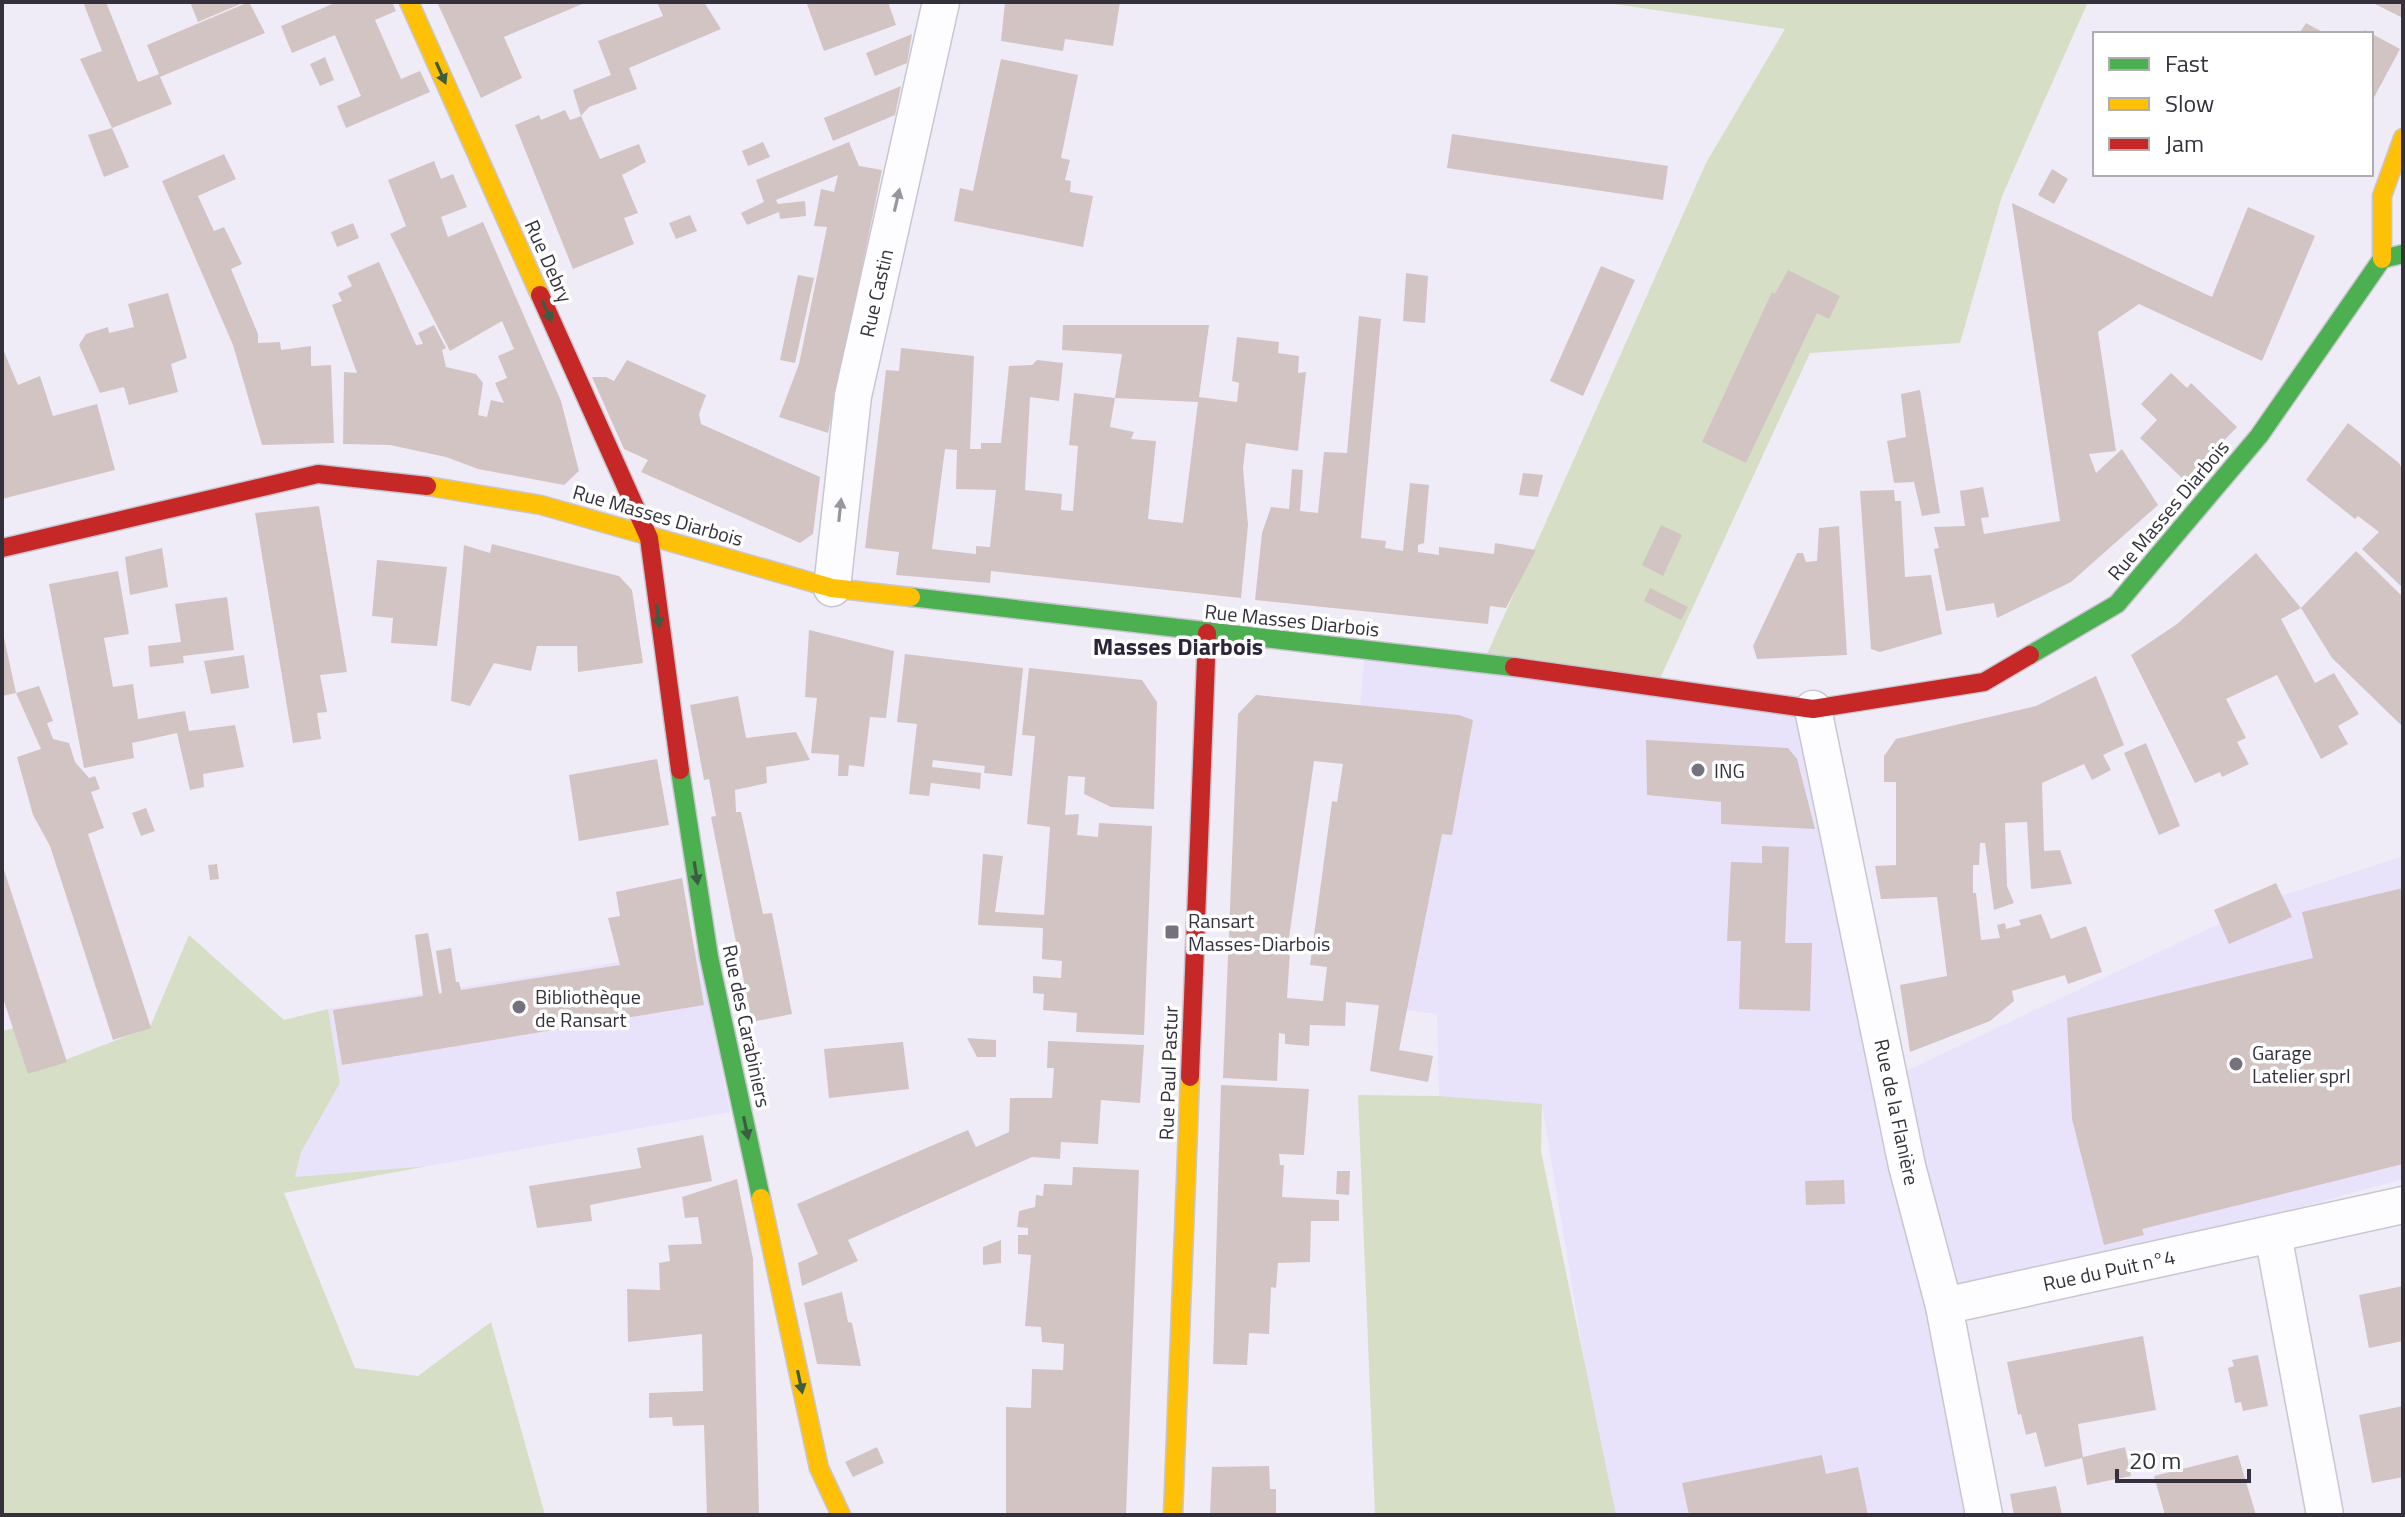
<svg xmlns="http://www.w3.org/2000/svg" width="2405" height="1517" font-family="'Titillium Web',sans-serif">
	<rect width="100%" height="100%" fill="#efecf8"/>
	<g fill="#e9e2fb">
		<polygon points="1365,650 1813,709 1979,1515 1616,1515 1588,1383 1542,1105 1439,1096 1437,1014 1335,1001"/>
		<polygon points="2403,856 2403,1179 1944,1306 1901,1073 2272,899"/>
		<polygon points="699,949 730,1112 428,1166 295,1177 301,1152 340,1083 328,1009"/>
	</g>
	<g fill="#d6dec6">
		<polygon points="1600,2 2088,2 2002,196 1960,343 1810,353 1657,685 1483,663 1706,163 1785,29"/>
		<polygon points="189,935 284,1020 328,1009 340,1083 301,1152 295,1177 428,1166 284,1193 355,1368 418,1376 491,1322 545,1515 2,1515 2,1031 14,1028 29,1074 150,1027"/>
		<polygon points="1358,1095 1439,1096 1542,1104 1541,1151 1616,1515 1375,1515"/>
	</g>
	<g fill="#d2c4c3" fill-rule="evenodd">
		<polygon points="83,2 106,2 138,82 159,74 147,45 249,2 265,33 160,77 172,104 112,128 129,167 104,177 88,135 112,128 80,59 102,51"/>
		<polygon points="190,2 245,2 198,22"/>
		<polygon points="337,2 392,2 396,11 375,20 401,79 420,71 430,92 346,128 337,106 361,96 335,35 292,53 281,26"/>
		<polygon points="437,2 587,2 504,37 522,78 481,98"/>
		<polygon points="657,2 704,2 721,29 629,68 637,89 589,107 581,116 573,90 611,75 598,41 663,16"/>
		<polygon points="813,2 888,2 896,25 824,51 807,4"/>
		<polygon points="1005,2 1120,2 1113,46 1065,39 1063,51 1001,41"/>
		<polygon points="2371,2 2403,2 2403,18"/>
		<polygon points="2306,23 2326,34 2299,34"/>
		<polygon points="2365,30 2400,49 2371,103 2371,34 2363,34"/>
		<polygon points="912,34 907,63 875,76 866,53"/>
		<polygon points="325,57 334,80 320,86 310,64"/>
		<polygon points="1001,59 1078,75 1061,158 1070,160 1065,180 1071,181 1070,192 1093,196 1083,247 954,221 960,188 973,191"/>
		<polygon points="901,86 895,115 833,141 824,118"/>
		<polygon points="565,110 570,120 581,116 600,159 639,144 646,162 622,175 638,213 624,218 634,244 573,269 515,125 539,115 541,120"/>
		<polygon points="1452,134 1668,166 1663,200 1447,168"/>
		<polygon points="763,142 770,157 748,166 742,151"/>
		<polygon points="849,142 859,166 882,170 828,433 779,417 799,364 827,227 814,226 821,189 834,192 838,175 776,200 778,204 805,201 806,216 780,219 779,212 747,225 741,213 764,202 756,180"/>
		<polygon points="224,154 236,179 198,196 214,231 224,227 242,264 231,269 258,334 258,343 280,342 281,350 311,346 311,366 331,365 334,443 262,445 233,345 162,181"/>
		<polygon points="434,161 441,179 453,174 467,207 441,217 448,237 483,222 561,401 579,471 564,485 478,469 446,457 390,445 343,444 344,372 357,373 332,305 342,301 338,293 352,286 347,276 379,262 416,345 423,344 418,333 434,325 446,348 442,350 446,367 476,374 483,383 478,415 487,417 491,400 504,403 495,383 507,378 498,356 514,349 502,321 450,351 390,234 406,226 388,180"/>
		<polygon points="2052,169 2068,179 2054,204 2038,195"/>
		<polygon points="2012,203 2212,297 2248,207 2315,236 2262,361 2139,304 2098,332 2116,451 2089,454 2096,473 2122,449 2158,505 2071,582 1997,618 1994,603 1946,611 1934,549 1939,548 1934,527 1965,526 1960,491 1983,487 1989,517 1981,518 1984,534 2060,521"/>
		<polygon points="690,215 697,231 676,239 669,223"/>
		<polygon points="353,223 359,238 337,247 331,232"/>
		<polygon points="1601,266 1635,280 1583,396 1550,381"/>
		<polygon points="1788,270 1840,296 1829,319 1817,313 1746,463 1702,442 1772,292 1775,294"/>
		<polygon points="1406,273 1428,276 1425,323 1403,321"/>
		<polygon points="798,275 814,278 795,363 780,360"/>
		<polygon points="168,293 187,358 171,364 178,392 129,405 124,387 100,393 79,345 86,334 108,327 109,333 134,327 128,304"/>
		<polygon points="1359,316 1381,319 1361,538 1386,541 1385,548 1403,551 1410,483 1429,485 1424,543 1418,545 1418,552 1439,555 1439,547 1494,554 1495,543 1536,550 1506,608 1490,606 1488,624 1255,600 1262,533 1271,507 1289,509 1292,469 1303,470 1300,511 1318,513 1324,452 1347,453"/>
		<path d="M1063 325H1209L1199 397 1237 402 1239 383 1232 381 1237 337 1279 342 1278 353 1299 356 1298 373 1306 372 1298 451 1246 443 1243 468 1248 525 1241 598 991 571 990 583 896 575 899 552 865 548 886 370 899 371 901 348 974 356 970 449H981V443H1001L1009 366 1032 365 1037 360 1063 363 1059 401 1030 397 1025 490 1062 494 1061 510 1073 511 1078 446 1069 445 1074 393 1115 398 1110 427 1134 432 1131 439 1156 441 1148 519 1183 523 1198 402 1115 398 1122 354 1062 350ZM945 449 957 450 956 489 996 490 990 547 976 546V554L932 549Z"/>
		<polygon points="2,347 18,385 40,376 53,416 97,404 115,470 2,499"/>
		<polygon points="627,360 706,395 699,414 701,424 820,477 813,534 800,543 641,472 648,460 624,449 592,377 606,377 614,381"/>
		<polygon points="2171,373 2187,388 2191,383 2237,427 2185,481 2140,438 2157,420 2141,404"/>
		<polygon points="1920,390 1940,513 1922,516 1914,482 1894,483 1887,441 1906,437 1901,394"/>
		<polygon points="2348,423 2399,463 2403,471 2403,588 2362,549 2379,532 2358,516 2355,519 2306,480"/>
		<polygon points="1523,473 1543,475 1538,497 1519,495"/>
		<polygon points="1894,490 1895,501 1901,501 1905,577 1931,575 1942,634 1880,652 1871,649 1860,491"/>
		<polygon points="319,506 347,672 320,675 327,712 317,713 321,739 293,743 255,513"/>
		<polygon points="1661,525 1682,535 1663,576 1642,565"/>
		<polygon points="1839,526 1847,655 1757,659 1753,646 1797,553 1803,553 1806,562 1817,561 1819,528"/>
		<polygon points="492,544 619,576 632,590 643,663 578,672 577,646 537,646 531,671 494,663 470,706 451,701 464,545 490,553"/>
		<polygon points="162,548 168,587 130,595 125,557"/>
		<polygon points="2356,551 2403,597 2403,727 2332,658 2301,608 2281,619 2315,683 2334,673 2359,714 2338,726 2348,744 2321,759 2277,675 2226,699 2246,738 2237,742 2249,764 2222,777 2220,772 2195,783 2131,655 2177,624 2256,553 2301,608"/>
		<polygon points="377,560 447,567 437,646 391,643 393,618 372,616"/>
		<polygon points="118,571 129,634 104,638 113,687 133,684 138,719 185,711 189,731 235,725 244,767 203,774 204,787 190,790 177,733 132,743 134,758 84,768 49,584"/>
		<polygon points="1650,588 1688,607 1681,620 1644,601"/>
		<polygon points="227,597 234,650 183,656 184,663 150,667 148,646 181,642 175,604"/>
		<polygon points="809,630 894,651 886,718 870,717 864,767 849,765 848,776 838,776 839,755 811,753 817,698 805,697"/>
		<polygon points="3,633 16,693 2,696 2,633"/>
		<polygon points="905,654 1023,668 1012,776 984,773 985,766 933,760 932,767 981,773 980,789 931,783 929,796 909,794 917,724 897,722"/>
		<polygon points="244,655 249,688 211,694 204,661"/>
		<polygon points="1029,668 1142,680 1157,702 1154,809 1111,807 1084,794 1085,777 1068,776 1065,815 1079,814 1077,835 1098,837 1099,823 1152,826 1144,1035 1076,1032 1077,1013 1043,1010 1044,994 1033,993 1033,976 1061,978 1062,961 1042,959 1043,928 978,925 983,854 1003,856 995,912 1044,915 1050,827 1027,824 1035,736 1022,735"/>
		<polygon points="2096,676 2124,745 2103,755 2111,770 2092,780 2084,764 2042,783 2044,851 2060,850 2072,884 2031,889 2027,822 2005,823 2007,886 2014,903 1994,910 1985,843 1980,843 1979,865 1973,865 1973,893 1976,893 1981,940 2000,938 1997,925 2005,923 2006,929 2021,925 2019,920 2041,914 2051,939 2086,926 2102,972 2068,984 2065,975 2012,991 2014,1001 1990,1021 1910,1052 1900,985 1947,976 1937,897 1881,899 1875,866 1896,865 1896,782 1884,782 1884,756 1896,739 2036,706"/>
		<polygon points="39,686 53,721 47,723 53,739 69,743 75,762 89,778 95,776 100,789 91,792 104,828 88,834 151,1028 113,1040 50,846 33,815 17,757 41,749 16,693"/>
		<path d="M1256 695 1459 715 1473 720 1452 835 1442 834 1399 1050 1433 1056 1428 1082 1370 1071 1379 1005 1346 1002 1345 1026 1310 1025 1309 1046 1285 1044V1034L1279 1033 1277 1081 1223 1078 1238 714ZM1314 761 1343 764 1337 802 1332 801 1310 965 1327 967 1323 1001 1287 998 1290 952H1287Z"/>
		<polygon points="738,696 746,738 796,732 810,760 766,767 767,783 735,790 736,812 741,812 763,914 772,913 792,1014 752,1022 711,817 716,816 709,779 704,780 690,705"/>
		<polygon points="1646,740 1788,748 1797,759 1815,829 1721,824 1721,802 1647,795"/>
		<polygon points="2146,743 2180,826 2159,835 2124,753"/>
		<polygon points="657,759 669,825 579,841 569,775"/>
		<polygon points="146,808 155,831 141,836 132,813"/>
		<polygon points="1762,846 1789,847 1785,943 1812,943 1810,1011 1739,1009 1741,941 1727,941 1731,862 1762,863"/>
		<polygon points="217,864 219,879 210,880 208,865"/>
		<polygon points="3,867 67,1062 28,1074 2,995"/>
		<polygon points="682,878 704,1005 342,1065 333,1010 423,996 415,935 428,933 439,994 442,993 436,951 451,948 456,982 459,982 461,990 620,965 608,918 620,916 616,892"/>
		<polygon points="2276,883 2292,917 2229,944 2214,910"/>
		<polygon points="2403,888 2403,1164 2142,1229 2144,1235 2104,1245 2072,1119 2067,1018 2313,958 2302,912"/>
		<polygon points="967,1038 996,1040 996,1057 977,1057"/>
		<polygon points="1048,1041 1144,1045 1140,1103 1101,1100 1098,1144 1061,1142 1060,1159 1032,1157 848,1240 858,1261 802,1286 798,1263 818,1254 797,1204 968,1130 976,1147 1009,1132 1010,1098 1052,1098 1054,1068 1047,1068"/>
		<polygon points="903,1042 909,1089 829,1098 824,1049"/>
		<polygon points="1221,1085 1309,1089 1304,1155 1279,1154 1280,1165 1284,1165 1282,1197 1339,1200 1339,1221 1311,1221 1310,1262 1278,1263 1276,1288 1271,1287 1269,1334 1249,1333 1247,1365 1213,1364"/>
		<polygon points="703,1135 712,1181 590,1205 592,1221 537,1228 529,1186 641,1168 637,1148"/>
		<polygon points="1073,1167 1139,1170 1126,1515 1006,1515 1006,1407 1031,1408 1032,1369 1063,1370 1064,1344 1042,1342 1041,1327 1025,1326 1031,1255 1018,1254 1018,1235 1028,1235 1028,1228 1017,1227 1019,1211 1035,1207 1036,1195 1043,1196 1044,1184 1072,1185"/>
		<polygon points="1337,1171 1350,1171 1349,1195 1336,1194"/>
		<polygon points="737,1179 753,1259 759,1515 707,1515 704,1425 673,1426 672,1417 649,1418 649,1393 703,1391 702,1334 628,1342 627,1289 660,1290 659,1263 670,1261 668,1245 702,1244 698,1217 685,1218 682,1197"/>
		<polygon points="1844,1180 1845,1204 1806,1205 1805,1181"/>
		<polygon points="1001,1240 1001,1263 983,1265 983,1247"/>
		<polygon points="2403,1286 2403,1341 2369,1348 2359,1295"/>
		<polygon points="842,1292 848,1322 852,1323 861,1366 817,1364 804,1303"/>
		<polygon points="2143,1336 2156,1410 2078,1424 2083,1457 2125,1447 2131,1476 2087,1485 2082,1458 2045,1467 2036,1432 2026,1435 2021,1414 2018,1415 2007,1362"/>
		<polygon points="2258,1355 2268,1406 2243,1411 2241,1402 2235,1403 2228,1368 2234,1366 2232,1360"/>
		<polygon points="2403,1406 2403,1477 2372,1483 2359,1415"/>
		<polygon points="877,1447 884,1463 853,1477 845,1462"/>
		<polygon points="1822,1455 1826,1474 1858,1467 1868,1515 1689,1515 1682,1483"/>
		<polygon points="2238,1455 2256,1515 2165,1515 2154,1476"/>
		<polygon points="1269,1466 1270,1489 1276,1489 1276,1515 1210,1515 1212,1467"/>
		<polygon points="2056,1486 2062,1515 2014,1515 2010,1494"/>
	</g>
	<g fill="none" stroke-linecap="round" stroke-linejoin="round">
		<g stroke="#c8c6d0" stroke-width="39">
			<g id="street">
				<polyline points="832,588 853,396 941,2"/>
				<polyline points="1813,709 1907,1166 1944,1306 1984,1515"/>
				<polyline points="2273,1234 2325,1515"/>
				<polyline points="1944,1306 2403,1205"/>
			</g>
		</g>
		<g stroke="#c8c6d0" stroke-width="21">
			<g id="fast">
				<polyline points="911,597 1514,667"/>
				<polyline points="2030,655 2117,604 2259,436 2382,259 2403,254"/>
				<polyline points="680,770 709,957 761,1198"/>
			</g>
		</g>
		<g stroke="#c8c6d0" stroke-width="21">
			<g id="slow">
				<polyline points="409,2 540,295"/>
				<polyline points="2382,259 2382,196 2403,138"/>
				<polyline points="427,486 541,505 832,588 911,597"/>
				<polyline points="761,1198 819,1468 841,1515"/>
				<polyline points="1173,1515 1190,1077"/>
			</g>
		</g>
		<g stroke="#c8c6d0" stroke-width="21">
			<g id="jam">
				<polyline points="540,295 649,538 680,770"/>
				<polyline points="2,548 318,474 427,486"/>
				<polyline points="1514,667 1813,709 1984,682 2030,655"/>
				<polyline points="1190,1077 1207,633"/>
			</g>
		</g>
		<use href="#street" stroke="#fdfcfe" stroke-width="36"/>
		<use href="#fast" stroke="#4caf50" stroke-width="18"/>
		<use href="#slow" stroke="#ffc107" stroke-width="18"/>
		<use href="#jam" stroke="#c62828" stroke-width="18"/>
	</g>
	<defs><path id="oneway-solid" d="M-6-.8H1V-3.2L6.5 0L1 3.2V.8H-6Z" transform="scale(2)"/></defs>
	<g fill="#3c5d43">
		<use href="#oneway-solid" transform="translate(441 73) rotate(66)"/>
		<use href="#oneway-solid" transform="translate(547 311) rotate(66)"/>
		<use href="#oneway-solid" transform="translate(658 616) rotate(84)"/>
		<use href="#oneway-solid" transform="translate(696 873) rotate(81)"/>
		<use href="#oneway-solid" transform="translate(746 1128) rotate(78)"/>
		<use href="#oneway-solid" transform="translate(800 1382) rotate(78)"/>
	</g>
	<g fill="#98969d">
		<use href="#oneway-solid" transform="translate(897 200) rotate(-77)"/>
		<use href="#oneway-solid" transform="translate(840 510) rotate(-84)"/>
	</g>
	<g fill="#75727e" stroke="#fff" stroke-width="3">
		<circle cx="1698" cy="770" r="8"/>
		<rect x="1164" y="924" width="16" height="16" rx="4"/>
		<circle cx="519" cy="1007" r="8"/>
		<circle cx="2236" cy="1064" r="8"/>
	</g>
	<g text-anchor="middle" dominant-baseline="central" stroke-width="7" stroke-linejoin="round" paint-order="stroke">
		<g font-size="20" fill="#34313c" stroke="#fff">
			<text transform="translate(549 261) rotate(66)">Rue Debry</text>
			<text transform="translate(876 293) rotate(-77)">Rue Castin</text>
			<text transform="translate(2168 510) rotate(-50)">Rue Masses Diarbois</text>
			<text transform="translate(658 515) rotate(16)">Rue Masses Diarbois</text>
			<text transform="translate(1292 620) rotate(6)">Rue Masses Diarbois</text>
			<text transform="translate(747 1026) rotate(78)">Rue des Carabiniers</text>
			<text transform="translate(1168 1073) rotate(-88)">Rue Paul Pastur</text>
			<text transform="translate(1897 1112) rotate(78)">Rue de la Flanière</text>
			<text transform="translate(2109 1270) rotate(-12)">Rue du Puit n°4</text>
		</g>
		<g font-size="20" fill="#34313c" stroke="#fff" text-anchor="start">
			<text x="1714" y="770">ING</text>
			<text x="1188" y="920">Ransart<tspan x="1188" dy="23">Masses-Diarbois</tspan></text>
			<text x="535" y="996">Bibliothèque<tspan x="535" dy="23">de Ransart</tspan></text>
			<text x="2252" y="1052">Garage<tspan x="2252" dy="23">Latelier sprl</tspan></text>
		</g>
		<g font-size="24" font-weight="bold" fill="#2d263b" stroke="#fff">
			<text x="1178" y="646">Masses Diarbois</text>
		</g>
	</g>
	<rect width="2405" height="1517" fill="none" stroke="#34313c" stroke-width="8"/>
	<rect x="2093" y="32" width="280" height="144" fill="#ffffff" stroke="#aeadb1" stroke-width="2"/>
	<rect x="2109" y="58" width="40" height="12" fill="#4caf50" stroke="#aeadb1" stroke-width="2"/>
	<text x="2165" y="72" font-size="24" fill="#34313c">Fast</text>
	<rect x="2109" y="98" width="40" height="12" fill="#ffc107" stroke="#aeadb1" stroke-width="2"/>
	<text x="2165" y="112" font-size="24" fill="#34313c">Slow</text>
	<rect x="2109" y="138" width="40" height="12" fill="#c62828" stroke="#aeadb1" stroke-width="2"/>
	<text x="2165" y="152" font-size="24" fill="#34313c">Jam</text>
	<path d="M2117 1469v12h132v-12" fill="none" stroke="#34313c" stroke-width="4"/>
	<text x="2129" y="1469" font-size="24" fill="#34313c" stroke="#ffffff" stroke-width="6" paint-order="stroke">20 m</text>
</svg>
